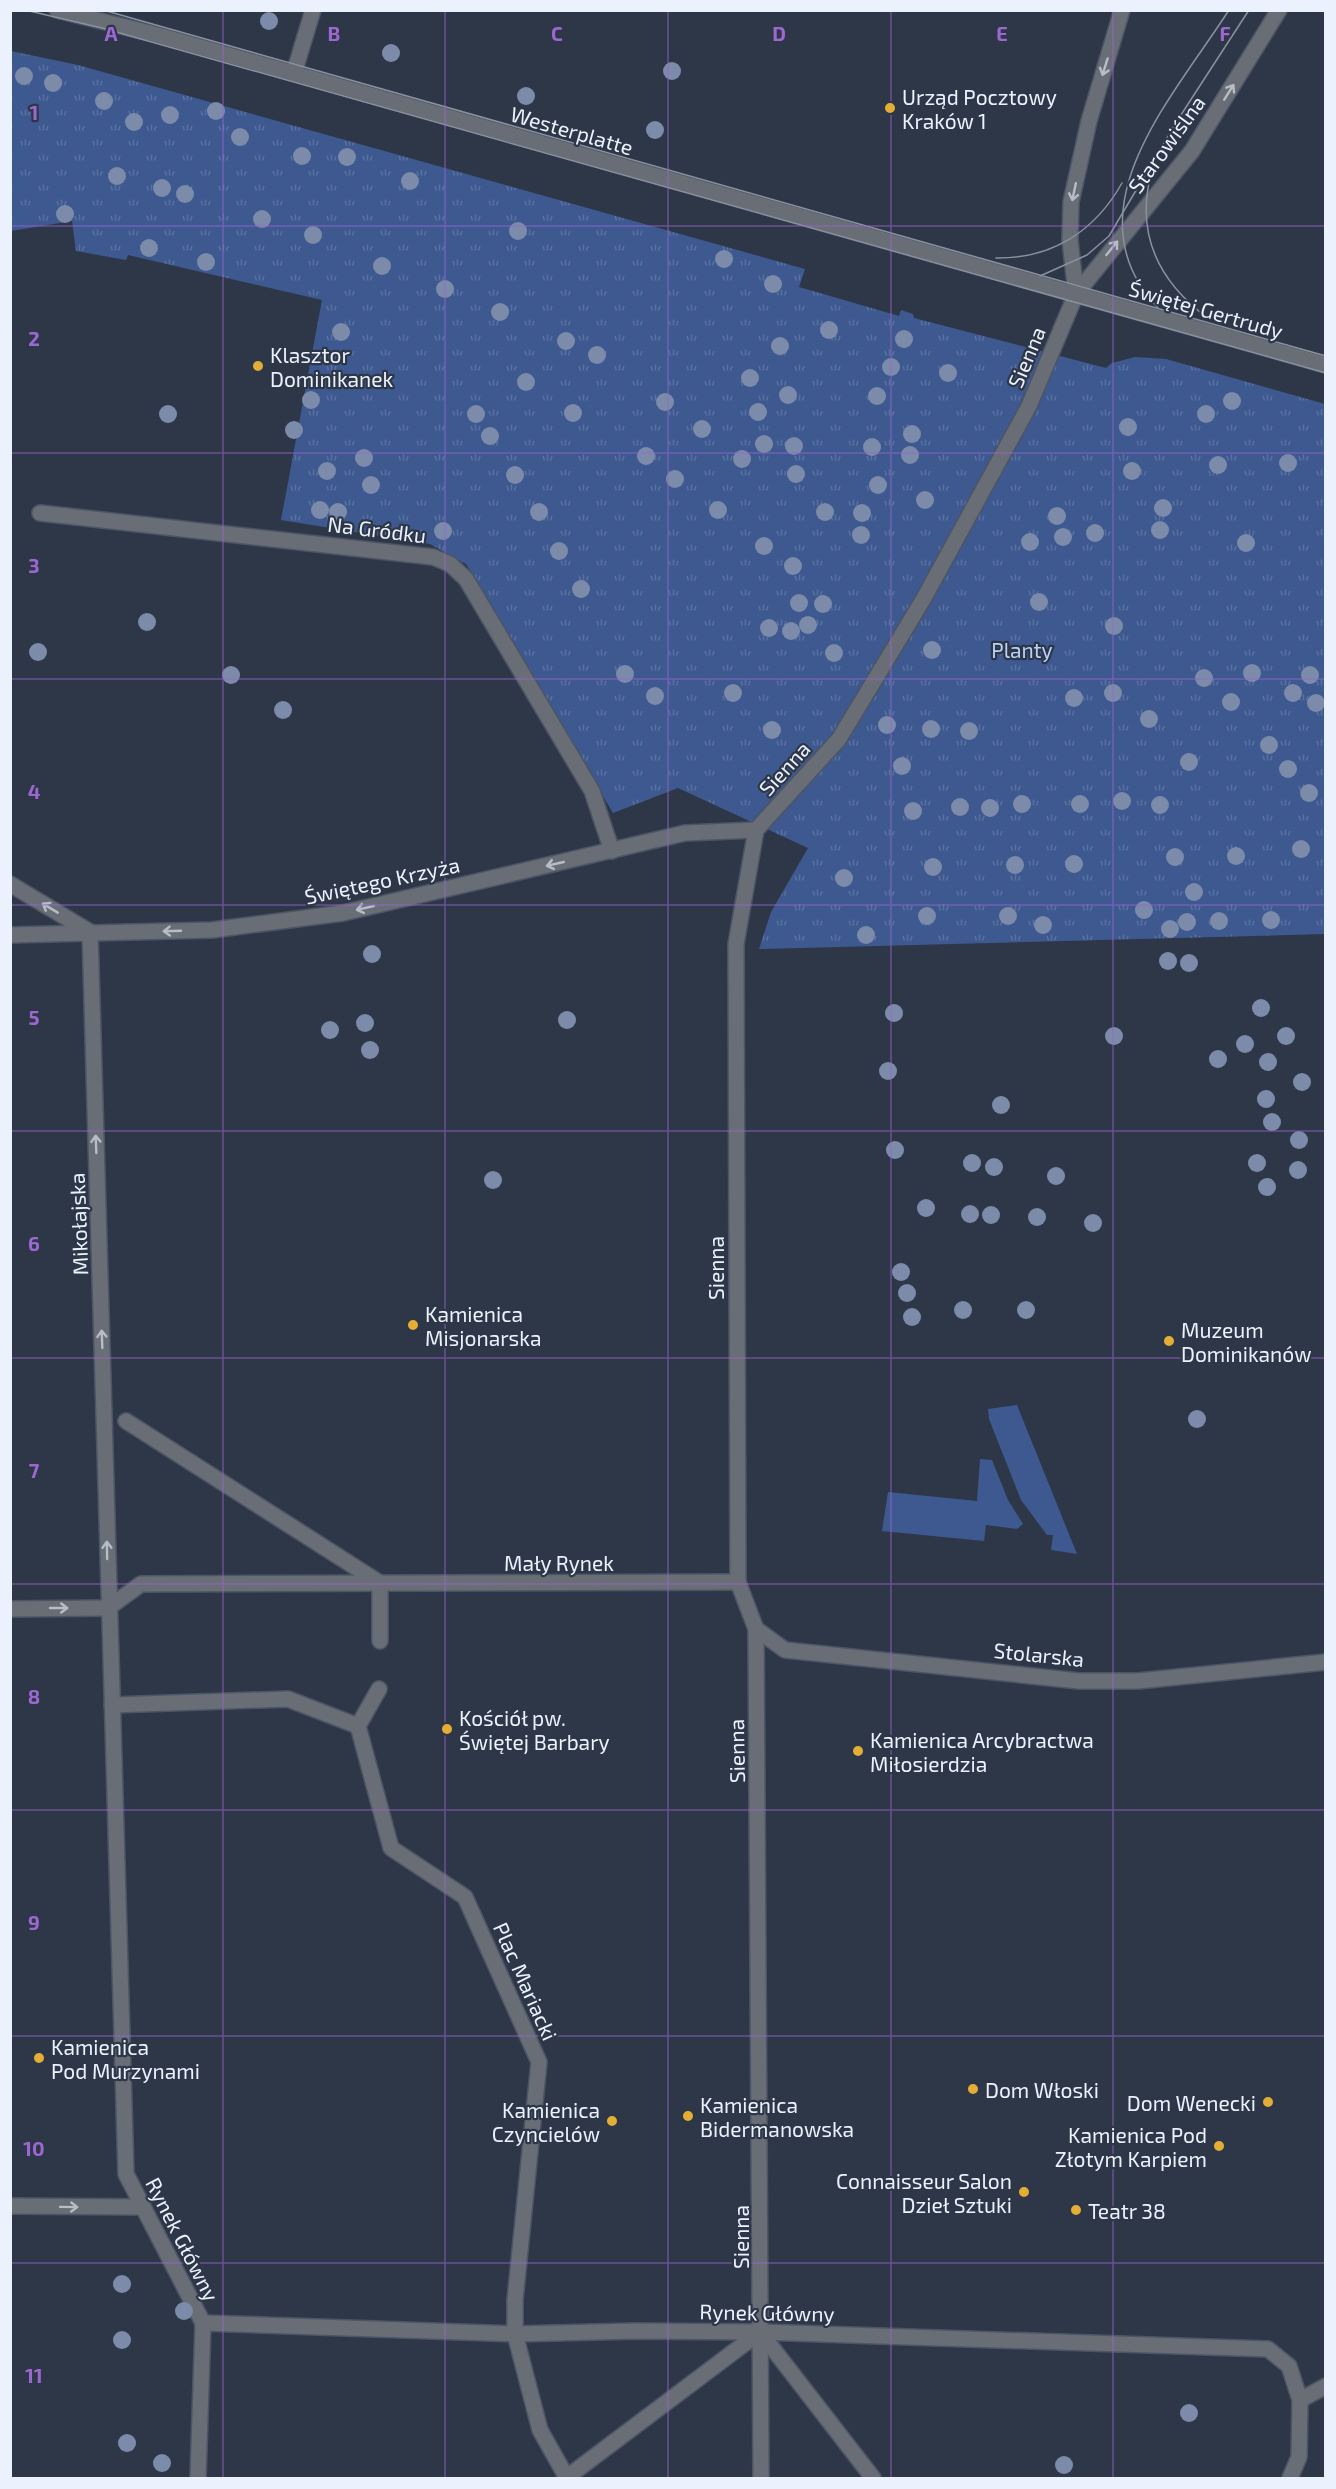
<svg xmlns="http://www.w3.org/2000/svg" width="1336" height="2489" font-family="'Exo 2',sans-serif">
	<defs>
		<pattern id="park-tufts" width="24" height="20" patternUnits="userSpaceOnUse" patternTransform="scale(1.5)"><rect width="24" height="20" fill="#3d5990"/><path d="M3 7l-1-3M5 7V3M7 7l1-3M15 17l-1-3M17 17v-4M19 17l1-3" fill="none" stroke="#5971a0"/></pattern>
	</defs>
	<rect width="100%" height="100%" fill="#2e3748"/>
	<g fill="#3d5990">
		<polygon points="1017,1405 1077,1554 1051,1550 1053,1535 1047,1535 1021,1500 989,1419 988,1409"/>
		<polygon points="980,1459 992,1460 1008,1500 1023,1524 1017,1529 986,1525 984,1541 882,1531 888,1492 977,1501"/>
	</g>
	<polygon fill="url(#park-tufts)" points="11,51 78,65 805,269 799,287 899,316 901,310 913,314 914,318 1106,368 1112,363 1135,357 1166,359 1325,404 1325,934 759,949 771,912 808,848 678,788 613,813 466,564 430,544 281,520 322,300 128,255 126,260 76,251 72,221 11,231"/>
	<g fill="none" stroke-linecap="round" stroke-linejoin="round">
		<g stroke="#4c5565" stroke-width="18">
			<g id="minor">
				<polyline points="57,10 158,35 1326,365"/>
				<polyline points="294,73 313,10"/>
				<polyline points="1076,294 1070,240 1071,202 1089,121 1122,10"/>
				<polyline points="40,513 433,557 450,564 466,579 592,791 612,851"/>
				<polyline points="10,884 90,932"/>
				<polyline points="90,932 126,2174 203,2323"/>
				<polyline points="10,935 212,930 343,913 685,833 756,830"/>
				<polyline points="126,1421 380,1583 380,1641"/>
				<polyline points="108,1608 141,1584 738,1582"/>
				<polyline points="10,1609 108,1608"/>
				<polyline points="756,1629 785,1650 1079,1681 1138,1681 1326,1662"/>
				<polyline points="379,1689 358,1726 391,1848 465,1897 539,2062 515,2300 515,2334 540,2430 567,2478"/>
				<polyline points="112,1705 288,1699 358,1726"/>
				<polyline points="10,2206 143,2207"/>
				<polyline points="1300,2400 1326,2386"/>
				<polyline points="198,2478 203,2323 515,2334 635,2331 760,2332 1268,2349 1289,2366 1300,2400 1299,2457 1290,2478"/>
				<polyline points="566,2478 760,2332 873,2478"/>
				<polyline points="761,2478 756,1629 738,1582 736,944 756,830 839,739 924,598 1029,406 1076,294 1192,151 1279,10"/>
			</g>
		</g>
		<use href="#minor" stroke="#686d76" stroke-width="15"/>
		<g stroke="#89919f" stroke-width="1.5">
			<polyline points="25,10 102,28 1326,373"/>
			<polyline points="103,10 1326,356"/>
			<path d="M1151 174C1135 236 1160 283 1209 319"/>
			<path d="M996 258C1052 259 1095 231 1122 183"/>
			<polyline points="1040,276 1087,255 1109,236 1177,121 1249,10"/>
			<path d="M1158 308C1066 211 1174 96 1229 10"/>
		</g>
	</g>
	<g fill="#7b8ba9">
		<circle cx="269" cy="21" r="9"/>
		<circle cx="391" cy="53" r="9"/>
		<circle cx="672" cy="71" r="9"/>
		<circle cx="24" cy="76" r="9"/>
		<circle cx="53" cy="83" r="9"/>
		<circle cx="526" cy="96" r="9"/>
		<circle cx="104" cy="101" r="9"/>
		<circle cx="216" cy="111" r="9"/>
		<circle cx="170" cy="115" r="9"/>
		<circle cx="134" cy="122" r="9"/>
		<circle cx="655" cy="130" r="9"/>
		<circle cx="240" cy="137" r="9"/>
		<circle cx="302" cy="156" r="9"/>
		<circle cx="347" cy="157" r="9"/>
		<circle cx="117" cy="176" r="9"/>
		<circle cx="410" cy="181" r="9"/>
		<circle cx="162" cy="188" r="9"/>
		<circle cx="185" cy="194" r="9"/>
		<circle cx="65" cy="214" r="9"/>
		<circle cx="262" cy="219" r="9"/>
		<circle cx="518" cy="231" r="9"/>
		<circle cx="313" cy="235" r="9"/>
		<circle cx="149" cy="248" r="9"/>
		<circle cx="724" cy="259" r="9"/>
		<circle cx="206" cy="262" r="9"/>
		<circle cx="382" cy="266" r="9"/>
		<circle cx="773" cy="284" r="9"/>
		<circle cx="445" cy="289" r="9"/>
		<circle cx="500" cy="312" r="9"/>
		<circle cx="829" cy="330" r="9"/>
		<circle cx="341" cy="332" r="9"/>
		<circle cx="904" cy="339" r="9"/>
		<circle cx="566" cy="341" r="9"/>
		<circle cx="780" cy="346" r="9"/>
		<circle cx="597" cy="355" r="9"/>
		<circle cx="891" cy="367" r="9"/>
		<circle cx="948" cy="373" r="9"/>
		<circle cx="750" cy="378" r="9"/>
		<circle cx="526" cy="382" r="9"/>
		<circle cx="788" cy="395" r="9"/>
		<circle cx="877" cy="396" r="9"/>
		<circle cx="311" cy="400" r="9"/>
		<circle cx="1232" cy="401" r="9"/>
		<circle cx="665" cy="402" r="9"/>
		<circle cx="758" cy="412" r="9"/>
		<circle cx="573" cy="413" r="9"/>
		<circle cx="168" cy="414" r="9"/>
		<circle cx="476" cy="414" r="9"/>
		<circle cx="1206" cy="414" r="9"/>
		<circle cx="1128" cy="427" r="9"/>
		<circle cx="702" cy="429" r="9"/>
		<circle cx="294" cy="430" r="9"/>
		<circle cx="912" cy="434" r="9"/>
		<circle cx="490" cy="436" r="9"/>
		<circle cx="764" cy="444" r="9"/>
		<circle cx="794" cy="446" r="9"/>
		<circle cx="872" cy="447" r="9"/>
		<circle cx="910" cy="455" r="9"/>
		<circle cx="646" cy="456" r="9"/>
		<circle cx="364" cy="458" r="9"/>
		<circle cx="742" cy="459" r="9"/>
		<circle cx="1288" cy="463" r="9"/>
		<circle cx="1218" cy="465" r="9"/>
		<circle cx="327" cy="471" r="9"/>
		<circle cx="1132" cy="471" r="9"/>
		<circle cx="796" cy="474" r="9"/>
		<circle cx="515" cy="475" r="9"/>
		<circle cx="675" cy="479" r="9"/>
		<circle cx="371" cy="485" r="9"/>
		<circle cx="878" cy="485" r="9"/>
		<circle cx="925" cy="500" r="9"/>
		<circle cx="1163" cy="508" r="9"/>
		<circle cx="320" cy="510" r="9"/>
		<circle cx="718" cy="510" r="9"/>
		<circle cx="338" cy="512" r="9"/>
		<circle cx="539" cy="512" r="9"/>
		<circle cx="825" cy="512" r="9"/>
		<circle cx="862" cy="513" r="9"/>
		<circle cx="1057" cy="516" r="9"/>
		<circle cx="1160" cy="530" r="9"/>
		<circle cx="443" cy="531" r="9"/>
		<circle cx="1095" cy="533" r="9"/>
		<circle cx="861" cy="535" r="9"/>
		<circle cx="1063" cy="537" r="9"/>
		<circle cx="1030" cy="542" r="9"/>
		<circle cx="1246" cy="543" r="9"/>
		<circle cx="764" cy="546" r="9"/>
		<circle cx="559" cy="551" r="9"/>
		<circle cx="793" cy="566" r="9"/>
		<circle cx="581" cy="589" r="9"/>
		<circle cx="1039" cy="602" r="9"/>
		<circle cx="799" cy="603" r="9"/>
		<circle cx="823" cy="604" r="9"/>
		<circle cx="147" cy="622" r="9"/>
		<circle cx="808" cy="625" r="9"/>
		<circle cx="1114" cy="626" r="9"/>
		<circle cx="769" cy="628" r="9"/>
		<circle cx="791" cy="631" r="9"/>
		<circle cx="932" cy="650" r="9"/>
		<circle cx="38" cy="652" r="9"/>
		<circle cx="834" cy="653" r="9"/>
		<circle cx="1252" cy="673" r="9"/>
		<circle cx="625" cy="674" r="9"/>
		<circle cx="231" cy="675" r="9"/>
		<circle cx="1310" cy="675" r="9"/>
		<circle cx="1204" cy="678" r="9"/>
		<circle cx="733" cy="693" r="9"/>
		<circle cx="1113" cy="693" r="9"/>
		<circle cx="1293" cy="693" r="9"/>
		<circle cx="655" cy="696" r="9"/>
		<circle cx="1074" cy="698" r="9"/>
		<circle cx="1231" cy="702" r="9"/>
		<circle cx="1316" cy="703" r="9"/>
		<circle cx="283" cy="710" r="9"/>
		<circle cx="1149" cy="719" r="9"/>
		<circle cx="887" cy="725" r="9"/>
		<circle cx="931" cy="729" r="9"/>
		<circle cx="772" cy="730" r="9"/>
		<circle cx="969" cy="731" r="9"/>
		<circle cx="1269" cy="745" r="9"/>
		<circle cx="1189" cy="762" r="9"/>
		<circle cx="902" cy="766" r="9"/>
		<circle cx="1288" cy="769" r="9"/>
		<circle cx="1309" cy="793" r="9"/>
		<circle cx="1122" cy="801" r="9"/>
		<circle cx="1022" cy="804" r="9"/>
		<circle cx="1080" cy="804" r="9"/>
		<circle cx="1160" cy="805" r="9"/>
		<circle cx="960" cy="807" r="9"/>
		<circle cx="990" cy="808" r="9"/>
		<circle cx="913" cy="811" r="9"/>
		<circle cx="1301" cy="849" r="9"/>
		<circle cx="1236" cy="856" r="9"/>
		<circle cx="1175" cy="857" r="9"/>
		<circle cx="1074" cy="864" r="9"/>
		<circle cx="1015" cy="865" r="9"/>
		<circle cx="933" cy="867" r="9"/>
		<circle cx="844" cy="878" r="9"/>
		<circle cx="1194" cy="892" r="9"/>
		<circle cx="1144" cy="910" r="9"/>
		<circle cx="927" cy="916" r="9"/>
		<circle cx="1008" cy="916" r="9"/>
		<circle cx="1271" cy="920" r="9"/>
		<circle cx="1219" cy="921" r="9"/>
		<circle cx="1187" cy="922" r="9"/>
		<circle cx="1043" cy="925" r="9"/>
		<circle cx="1170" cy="929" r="9"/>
		<circle cx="866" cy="935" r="9"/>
		<circle cx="372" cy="954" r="9"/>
		<circle cx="1168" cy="961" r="9"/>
		<circle cx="1189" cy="963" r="9"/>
		<circle cx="1261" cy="1008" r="9"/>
		<circle cx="894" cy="1013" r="9"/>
		<circle cx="567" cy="1020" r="9"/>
		<circle cx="365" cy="1023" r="9"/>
		<circle cx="330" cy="1030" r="9"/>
		<circle cx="1114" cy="1036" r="9"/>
		<circle cx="1286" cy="1036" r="9"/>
		<circle cx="1245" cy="1044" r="9"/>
		<circle cx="370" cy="1050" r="9"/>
		<circle cx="1218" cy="1059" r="9"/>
		<circle cx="1268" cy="1062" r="9"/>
		<circle cx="888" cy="1071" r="9"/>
		<circle cx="1302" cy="1082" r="9"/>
		<circle cx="1266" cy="1099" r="9"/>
		<circle cx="1001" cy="1105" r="9"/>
		<circle cx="1272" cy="1122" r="9"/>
		<circle cx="1299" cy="1140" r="9"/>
		<circle cx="895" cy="1150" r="9"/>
		<circle cx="972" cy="1163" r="9"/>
		<circle cx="1257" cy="1163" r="9"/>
		<circle cx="994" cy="1167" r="9"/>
		<circle cx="1298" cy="1170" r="9"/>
		<circle cx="1056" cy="1176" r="9"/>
		<circle cx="493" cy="1180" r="9"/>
		<circle cx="1267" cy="1187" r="9"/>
		<circle cx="926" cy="1208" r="9"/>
		<circle cx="970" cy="1214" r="9"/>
		<circle cx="991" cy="1215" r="9"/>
		<circle cx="1037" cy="1217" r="9"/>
		<circle cx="1093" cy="1223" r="9"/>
		<circle cx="901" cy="1272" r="9"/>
		<circle cx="907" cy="1293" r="9"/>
		<circle cx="963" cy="1310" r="9"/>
		<circle cx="1026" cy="1310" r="9"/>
		<circle cx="912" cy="1317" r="9"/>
		<circle cx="1197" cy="1419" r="9"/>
		<circle cx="122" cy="2284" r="9"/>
		<circle cx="184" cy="2311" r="9"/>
		<circle cx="122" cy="2340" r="9"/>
		<circle cx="1189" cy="2413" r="9"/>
		<circle cx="127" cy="2443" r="9"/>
		<circle cx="162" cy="2463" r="9"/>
		<circle cx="1064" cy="2465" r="9"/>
	</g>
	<defs><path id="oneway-shaft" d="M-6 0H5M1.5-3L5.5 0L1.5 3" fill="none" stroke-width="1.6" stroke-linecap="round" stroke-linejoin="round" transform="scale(1.5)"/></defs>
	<g stroke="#b7bdc7">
		<use href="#oneway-shaft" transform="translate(1105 67) rotate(107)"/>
		<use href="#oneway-shaft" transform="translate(1229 92) rotate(-58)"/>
		<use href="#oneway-shaft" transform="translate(1074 192) rotate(102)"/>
		<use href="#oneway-shaft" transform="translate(1112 248) rotate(-51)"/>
		<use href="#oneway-shaft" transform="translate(555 864) rotate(167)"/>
		<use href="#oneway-shaft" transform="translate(50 908) rotate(-149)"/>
		<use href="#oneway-shaft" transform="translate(365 908) rotate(167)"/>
		<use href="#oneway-shaft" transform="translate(172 931) rotate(178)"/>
		<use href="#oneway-shaft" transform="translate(96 1144) rotate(-92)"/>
		<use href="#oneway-shaft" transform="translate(102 1339) rotate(-92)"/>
		<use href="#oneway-shaft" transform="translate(107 1550) rotate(-91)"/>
		<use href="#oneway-shaft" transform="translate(59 1608)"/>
		<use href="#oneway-shaft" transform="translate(69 2207) rotate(1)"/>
	</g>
	<path fill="none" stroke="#9d67d2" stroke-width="1.5" stroke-opacity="0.55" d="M223 10V2478M445 10V2478M668 10V2478M891 10V2478M1113 10V2478M10 226H1326M10 453H1326M10 679H1326M10 905H1326M10 1131H1326M10 1358H1326M10 1584H1326M10 1810H1326M10 2036H1326M10 2263H1326"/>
	<g fill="#e4ae35" stroke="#2e3748" stroke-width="2">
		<circle cx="890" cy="108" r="6"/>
		<circle cx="258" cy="366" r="6"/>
		<circle cx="413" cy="1325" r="6"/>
		<circle cx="1169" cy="1341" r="6"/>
		<circle cx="447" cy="1729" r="6"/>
		<circle cx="858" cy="1751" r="6"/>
		<circle cx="39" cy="2058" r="6"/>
		<circle cx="973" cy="2089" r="6"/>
		<circle cx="1268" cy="2102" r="6"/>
		<circle cx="688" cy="2116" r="6"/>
		<circle cx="612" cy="2121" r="6"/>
		<circle cx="1219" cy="2146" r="6"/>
		<circle cx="1024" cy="2192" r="6"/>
		<circle cx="1076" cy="2210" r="6"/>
	</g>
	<g text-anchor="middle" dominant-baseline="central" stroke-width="4.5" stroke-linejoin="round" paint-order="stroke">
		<g font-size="21" fill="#ecf2fd" stroke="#2e3748" text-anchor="start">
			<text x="902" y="96">Urząd Pocztowy<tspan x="902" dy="24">Kraków 1</tspan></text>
			<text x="270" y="354">Klasztor<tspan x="270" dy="24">Dominikanek</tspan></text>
			<text x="425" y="1313">Kamienica<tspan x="425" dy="24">Misjonarska</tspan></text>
			<text x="1181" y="1329">Muzeum<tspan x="1181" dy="24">Dominikanów</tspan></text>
			<text x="459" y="1717">Kościół pw.<tspan x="459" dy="24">Świętej Barbary</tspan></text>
			<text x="870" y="1739">Kamienica Arcybractwa<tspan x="870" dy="24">Miłosierdzia</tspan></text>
			<text x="51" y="2046">Kamienica<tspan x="51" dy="24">Pod Murzynami</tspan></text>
			<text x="985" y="2089">Dom Włoski</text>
			<text x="1256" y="2102" text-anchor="end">Dom Wenecki</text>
			<text x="700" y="2104">Kamienica<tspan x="700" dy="24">Bidermanowska</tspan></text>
			<text x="600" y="2109" text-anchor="end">Kamienica<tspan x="600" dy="24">Czyncielów</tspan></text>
			<text x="1207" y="2134" text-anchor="end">Kamienica Pod<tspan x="1207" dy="24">Złotym Karpiem</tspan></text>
			<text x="1012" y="2180" text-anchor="end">Connaisseur Salon<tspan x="1012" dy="24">Dzieł Sztuki</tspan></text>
			<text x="1088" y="2210">Teatr 38</text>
		</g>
		<g font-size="21" fill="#ecf2fd" stroke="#2e3748">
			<text transform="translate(572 130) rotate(16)">Westerplatte</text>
			<text transform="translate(1166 144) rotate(-54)">Starowiślna</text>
			<text transform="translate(1206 309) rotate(16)">Świętej Gertrudy</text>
			<text transform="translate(1026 357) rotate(-67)">Sienna</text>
			<text transform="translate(377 529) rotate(7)">Na Gródku</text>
			<text transform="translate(784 768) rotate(-48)">Sienna</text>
			<text transform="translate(382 880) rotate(-12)">Świętego Krzyża</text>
			<text transform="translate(78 1224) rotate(-92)">Mikołajska</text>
			<text transform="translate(715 1268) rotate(-90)">Sienna</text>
			<text x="559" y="1562">Mały Rynek</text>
			<text transform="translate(1039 1654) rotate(6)">Stolarska</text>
			<text transform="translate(736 1751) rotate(-91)">Sienna</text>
			<text transform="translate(526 1981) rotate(66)">Plac Mariacki</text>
			<text transform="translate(740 2237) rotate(-90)">Sienna</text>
			<text transform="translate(183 2239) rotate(63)">Rynek Główny</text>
			<text transform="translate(767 2312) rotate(1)">Rynek Główny</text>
		</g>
		<g font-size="21" fill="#bad0f8" stroke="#2e3748">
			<text x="1022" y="649">Planty</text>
		</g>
	</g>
	<g font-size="20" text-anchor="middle" font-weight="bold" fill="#9d67d2" stroke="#2e3748" stroke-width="4.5" stroke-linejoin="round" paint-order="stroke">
		<text x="111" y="41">A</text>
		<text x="334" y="41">B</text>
		<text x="557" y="41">C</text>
		<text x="779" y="41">D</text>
		<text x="1002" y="41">E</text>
		<text x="1225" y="41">F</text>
		<text x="34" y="120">1</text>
		<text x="34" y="346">2</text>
		<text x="34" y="573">3</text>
		<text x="34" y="799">4</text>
		<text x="34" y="1025">5</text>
		<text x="34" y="1251">6</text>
		<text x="34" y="1478">7</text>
		<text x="34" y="1704">8</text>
		<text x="34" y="1930">9</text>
		<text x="34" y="2156">10</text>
		<text x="34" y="2383">11</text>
	</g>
	<rect width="1336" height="2489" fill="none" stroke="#ecf2fd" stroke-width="24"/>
</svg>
